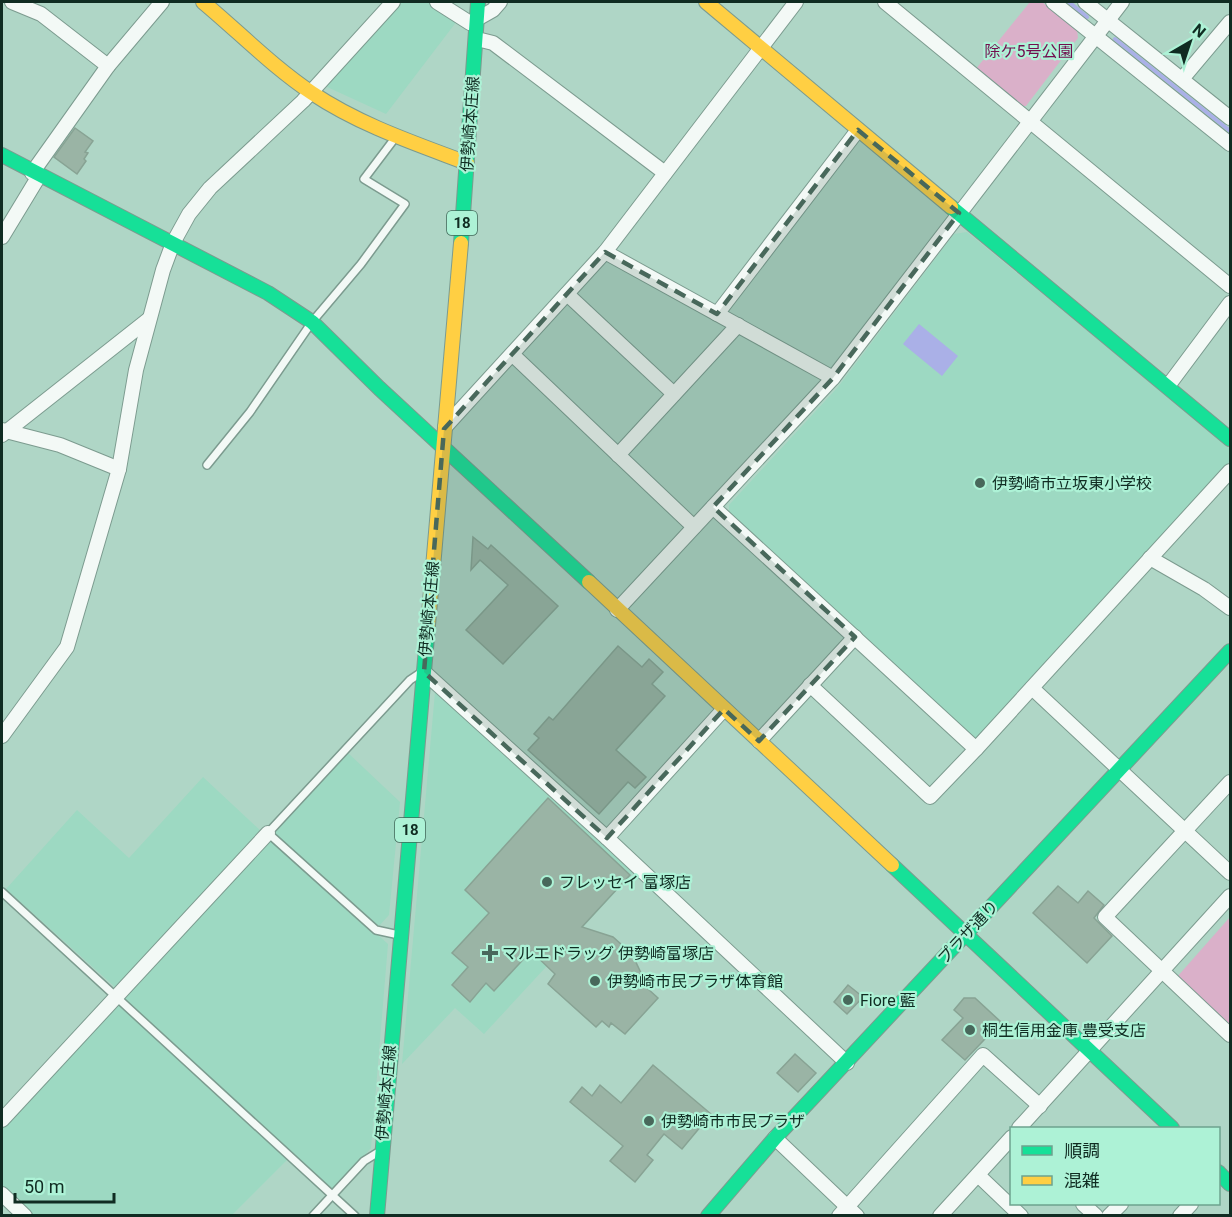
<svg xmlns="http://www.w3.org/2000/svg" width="1232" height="1217" font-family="Roboto,'Noto Sans JP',sans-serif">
	<rect width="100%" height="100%" fill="#afd6c6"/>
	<g fill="#9dd9c2">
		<polygon points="399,2 431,2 457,21 386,114 325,86"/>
		<polygon points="967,232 1230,448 1230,461 979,739 971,739 729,512 729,505 838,387 954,234"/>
		<polygon points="435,692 633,873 484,1034 455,1008 402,1064"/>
		<polygon points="348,753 400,802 389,915 378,927 273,833"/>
		<polygon points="203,777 263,833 116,988 6,889 77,810 129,858"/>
		<polygon points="268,837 388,944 371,1148 332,1193 123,997"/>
		<polygon points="119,1002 288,1159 232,1215 30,1215 2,1189 2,1127"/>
	</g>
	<g fill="#dab0c9">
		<polygon points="1030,2 1042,2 1077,29 1078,38 1026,106 1020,106 975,70"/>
		<polygon points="1230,917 1230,1025 1177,977"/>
	</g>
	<polygon fill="#aab0e7" points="919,324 958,356 942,376 903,344"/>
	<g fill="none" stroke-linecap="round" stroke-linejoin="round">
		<g stroke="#aab0e7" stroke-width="4">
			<polyline points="1069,2 1087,17"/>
			<polyline points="1115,39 1230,131"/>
		</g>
	</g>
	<g fill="#9ab4a5" stroke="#88a394" stroke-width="1.5">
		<polygon points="75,128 93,141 85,152 88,153 84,159 86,161 77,174 54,157"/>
		<polygon points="473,537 488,549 491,545 558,606 503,664 466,630 508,585 480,560 471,570"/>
		<polygon points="618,646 642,667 649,659 663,672 652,684 665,696 616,750 646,777 635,788 628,782 599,814 528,750 539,738 534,734 549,717 553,720"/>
		<polygon points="548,798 630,875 582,927 613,937 632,954 641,973 637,979 658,998 625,1034 611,1023 609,1027 602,1021 596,1027 548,984 555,974 531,951 494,991 486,983 470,1002 452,985 468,967 452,953 489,913 465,890"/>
		<polygon points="1058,886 1078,903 1088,891 1104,905 1094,918 1112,936 1087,963 1033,913"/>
		<polygon points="848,985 863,997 847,1014 834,1002"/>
		<polygon points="964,998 975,998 1001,1022 965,1060 942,1040 963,1018 954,1010"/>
		<polygon points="795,1054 816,1073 798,1092 777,1073"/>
		<polygon points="653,1065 711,1114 682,1149 664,1134 647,1155 653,1160 635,1182 610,1161 623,1146 570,1102 582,1087 592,1096 600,1085 621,1103"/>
	</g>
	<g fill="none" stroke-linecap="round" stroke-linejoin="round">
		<g stroke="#7c9b8f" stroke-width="10">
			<g id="lane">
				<polyline points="207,465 250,412 312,322 361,264 405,204 364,179 395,138"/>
				<polyline points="2,892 355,1216"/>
				<polyline points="399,935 376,930 268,833 410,680 419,674"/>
				<polyline points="313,1216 364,1161 377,1153"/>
			</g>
		</g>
		<g stroke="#7c9b8f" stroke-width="16">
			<g id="street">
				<polyline points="12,2 41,14 108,66"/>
				<polyline points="437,2 470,23 493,10 500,2"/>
				<polyline points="885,2 1230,286"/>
				<polyline points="1053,2 1230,144"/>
				<polyline points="1085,2 1230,118"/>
				<polyline points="477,39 493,43 665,173"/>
				<polyline points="1182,79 1230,22"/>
				<polyline points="32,173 108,66 162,2"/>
				<polyline points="2,237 39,176"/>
				<polyline points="605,252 833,378"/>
				<polyline points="567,294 674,394"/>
				<polyline points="717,314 858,130"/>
				<polyline points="513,355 694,527"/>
				<polyline points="1168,386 1230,303"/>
				<polyline points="445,427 605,252 796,2"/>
				<polyline points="2,430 60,445 119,469"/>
				<polyline points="2,435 149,319"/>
				<polyline points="618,455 738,325"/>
				<polyline points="713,507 976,749 1230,471"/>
				<polyline points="1150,558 1204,589 1230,608"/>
				<polyline points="617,610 833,378 1122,2"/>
				<polyline points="424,672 607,838 847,1063"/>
				<polyline points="810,685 930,797 976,749"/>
				<polyline points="1032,688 1230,873"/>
				<polyline points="2,736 67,647 119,469 136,370 163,270 173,243 189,214 210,188 303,101 393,2"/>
				<polyline points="759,741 855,637"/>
				<polyline points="1230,782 1105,917 1230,1035"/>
				<polyline points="607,838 724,709"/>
				<polyline points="2,1120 268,833"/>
				<polyline points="1019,1128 1230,896"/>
				<polyline points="775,1138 857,1216"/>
				<polyline points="978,1175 1021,1216"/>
				<polyline points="2,1194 25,1216"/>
				<polyline points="1083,1204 1096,1216"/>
				<polyline points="839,1216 983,1055 1040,1106"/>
				<polyline points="940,1216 1012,1137"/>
				<polyline points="1109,1216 1121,1204"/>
				<polyline points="1180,1216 1191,1204"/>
			</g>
		</g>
		<g stroke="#7c9b8f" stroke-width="16">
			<g id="fast">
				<polyline points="2,155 268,293 312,322 379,388 589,582"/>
				<polyline points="951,207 1230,439"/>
				<polyline points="461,243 478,2"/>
				<polyline points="892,865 1172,1128"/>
				<polyline points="1218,1172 1230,1184"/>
				<polyline points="377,1216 428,625"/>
				<polyline points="708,1216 775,1138 1230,651"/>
			</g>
		</g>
		<g stroke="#7c9b8f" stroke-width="16">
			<g id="slow">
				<path d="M203 2C239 32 273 67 312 93 360 125 414 143 467 163"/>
				<polyline points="706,2 951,207"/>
				<polyline points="589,582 892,865"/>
				<polyline points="428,625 461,243"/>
			</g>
		</g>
		<use href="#lane" stroke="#f3f9f6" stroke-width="7"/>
		<use href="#street" stroke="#f3f9f6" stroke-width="14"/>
		<use href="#fast" stroke="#16e098" stroke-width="14"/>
		<use href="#slow" stroke="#ffcf43" stroke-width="14"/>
	</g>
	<path fill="#48685b" fill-opacity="0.2" stroke="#48685b" stroke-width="4.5" stroke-dasharray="12 8" stroke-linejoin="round" d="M858 130 959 213 833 378 713 507 855 637 759 741 724 709 607 838 424 672 444 429 605 252 717 314Z"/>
	<g fill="#48685b" stroke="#adf2d6" stroke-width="2">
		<circle cx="980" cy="483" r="6"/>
		<circle cx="547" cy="882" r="6"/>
		<path d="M487 944h6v6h6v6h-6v6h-6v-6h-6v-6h6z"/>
		<circle cx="595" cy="981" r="6"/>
		<circle cx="848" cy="1000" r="6"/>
		<circle cx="970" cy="1030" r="6"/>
		<circle cx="649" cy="1121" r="6"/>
	</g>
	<g text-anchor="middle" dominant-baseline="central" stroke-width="4.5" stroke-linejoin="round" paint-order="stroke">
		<g fill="#adf2d6" stroke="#3f6758" stroke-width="1.5">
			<rect x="447" y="211" width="30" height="24" rx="4.5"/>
			<rect x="395" y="818" width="30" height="24" rx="4.5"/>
		</g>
		<g font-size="15" font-weight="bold" fill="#102c22">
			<text x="462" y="223">18</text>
			<text x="410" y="830">18</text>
		</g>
		<g font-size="16" fill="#720d4e" stroke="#adf2d6">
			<text x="1029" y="51">除ケ5号公園</text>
		</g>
		<g font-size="16" fill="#102c22" stroke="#adf2d6">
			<text transform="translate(470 124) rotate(-86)">伊勢崎本庄線</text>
			<text transform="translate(429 609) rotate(-85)">伊勢崎本庄線</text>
			<text transform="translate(968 932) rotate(-47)">プラザ通り</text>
			<text transform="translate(386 1093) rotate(-85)">伊勢崎本庄線</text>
		</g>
		<g font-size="16" fill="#102c22" stroke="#adf2d6" text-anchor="start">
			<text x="992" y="483">伊勢崎市立坂東小学校</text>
			<text x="559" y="882">フレッセイ 富塚店</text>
			<text x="502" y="953">マルエドラッグ 伊勢崎富塚店</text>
			<text x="607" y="981">伊勢崎市民プラザ体育館</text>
			<text x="860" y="1000">Fiore 藍</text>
			<text x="982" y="1030">桐生信用金庫 豊受支店</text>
			<text x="661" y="1121">伊勢崎市市民プラザ</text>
		</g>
	</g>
	<rect width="1232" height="1217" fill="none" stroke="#102c22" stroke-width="6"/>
	<rect x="1010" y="1127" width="210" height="78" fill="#adf2d6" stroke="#6ea38e" stroke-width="1.5"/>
	<rect x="1022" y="1146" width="30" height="9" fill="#16e098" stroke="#6ea38e" stroke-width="1.5"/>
	<text x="1064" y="1157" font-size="18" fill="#102c22">順調</text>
	<rect x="1022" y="1176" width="30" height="9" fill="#ffcf43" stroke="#6ea38e" stroke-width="1.5"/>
	<text x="1064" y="1187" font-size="18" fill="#102c22">混雑</text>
	<g transform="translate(1190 42) rotate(39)" stroke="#adf2d6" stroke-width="4.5" paint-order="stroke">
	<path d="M0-4.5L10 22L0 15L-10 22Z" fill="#102c22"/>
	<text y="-9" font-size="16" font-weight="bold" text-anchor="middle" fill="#102c22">N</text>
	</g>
	<path d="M15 1193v9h99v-9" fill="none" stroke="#102c22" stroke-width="3"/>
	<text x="24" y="1193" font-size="18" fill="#102c22" stroke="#adf2d6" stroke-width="4.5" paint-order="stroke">50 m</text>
</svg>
